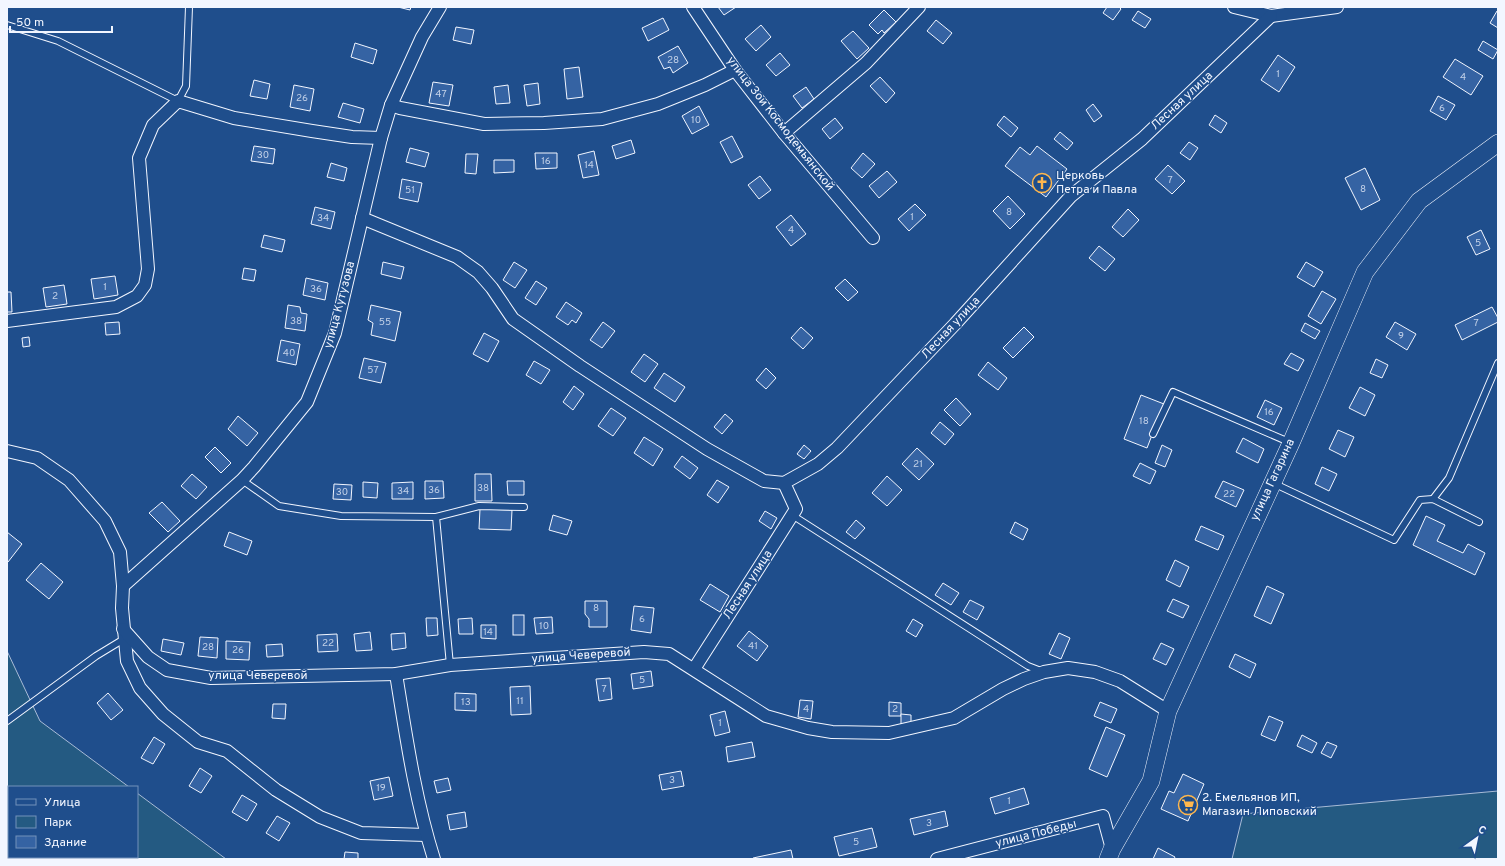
<svg xmlns="http://www.w3.org/2000/svg" width="1505" height="866" font-family="Overpass,sans-serif">
	<rect width="100%" height="100%" fill="#1f4e8c"/>
	<g fill="#245a82" stroke="#a8bbd7">
		<polygon points="7,651 40,721 129,787 9,787 9,857 137,857 137,793 226,859 7,859"/>
		<polygon points="1498,791 1498,859 1232,859 1243,814"/>
	</g>
	<g fill="#3563a3" stroke="#f2f6ff">
		<polygon points="398,7 411,7 410,10"/>
		<polygon points="718,7 736,7 724,15"/>
		<polygon points="1107,7 1119,7 1121,9 1113,20 1103,13"/>
		<polygon points="884,10 896,22 884,33 882,30 878,34 869,25"/>
		<polygon points="1138,11 1151,19 1145,28 1132,20"/>
		<polygon points="1497,11 1498,12 1498,28 1490,23"/>
		<polygon points="663,18 669,30 648,41 642,28"/>
		<polygon points="936,20 952,33 943,44 927,31"/>
		<polygon points="761,25 771,37 756,51 745,39"/>
		<polygon points="456,27 474,30 471,44 453,40"/>
		<polygon points="853,31 869,48 857,59 841,41"/>
		<polygon points="1483,41 1498,50 1493,59 1478,50"/>
		<polygon points="355,43 377,50 373,64 351,57"/>
		<polygon points="678,46 688,63 673,73 670,67 664,69 658,57"/>
		<polygon points="780,53 790,65 776,76 766,65"/>
		<polygon points="1278,55 1295,67 1279,92 1261,80"/>
		<polygon points="1455,59 1483,76 1471,95 1443,77"/>
		<polygon points="579,67 583,97 567,99 564,69"/>
		<polygon points="880,77 895,93 886,103 870,86"/>
		<polygon points="254,80 270,84 267,99 250,96"/>
		<polygon points="433,82 453,85 449,106 429,103"/>
		<polygon points="538,83 540,104 527,106 524,85"/>
		<polygon points="294,85 314,89 310,111 290,107"/>
		<polygon points="508,85 510,103 496,104 494,87"/>
		<polygon points="806,87 814,99 802,108 793,96"/>
		<polygon points="1438,96 1455,105 1446,120 1430,111"/>
		<polygon points="343,103 364,109 360,123 338,117"/>
		<polygon points="1093,104 1102,116 1094,122 1086,110"/>
		<polygon points="699,106 709,125 692,134 682,116"/>
		<polygon points="1215,115 1227,123 1221,133 1209,125"/>
		<polygon points="1004,116 1018,128 1011,137 997,125"/>
		<polygon points="835,118 843,128 830,139 822,129"/>
		<polygon points="1060,132 1073,143 1067,150 1054,139"/>
		<polygon points="732,136 743,157 731,163 720,142"/>
		<polygon points="631,140 635,153 616,159 612,146"/>
		<polygon points="1189,142 1198,148 1190,160 1180,153"/>
		<polygon points="254,146 275,149 273,164 251,161"/>
		<polygon points="1037,146 1067,169 1046,197 1005,166 1020,147 1030,155"/>
		<polygon points="410,148 429,153 425,167 406,162"/>
		<polygon points="594,151 599,175 583,178 578,155"/>
		<polygon points="535,153 557,153 557,168 536,169"/>
		<polygon points="863,153 875,164 862,178 851,168"/>
		<polygon points="466,154 478,154 476,174 465,173"/>
		<polygon points="494,160 514,160 514,172 494,173"/>
		<polygon points="331,163 347,168 344,181 327,177"/>
		<polygon points="1168,165 1185,181 1172,194 1155,179"/>
		<polygon points="1365,168 1380,200 1361,210 1345,178"/>
		<polygon points="887,171 897,182 879,198 869,186"/>
		<polygon points="760,176 771,190 759,199 748,185"/>
		<polygon points="402,179 422,183 418,202 399,198"/>
		<polygon points="1008,196 1025,214 1010,229 993,211"/>
		<polygon points="915,204 926,215 909,231 898,219"/>
		<polygon points="315,207 335,212 331,229 311,224"/>
		<polygon points="1128,209 1139,220 1123,237 1112,227"/>
		<polygon points="791,215 806,234 791,246 776,227"/>
		<polygon points="1481,230 1490,249 1476,255 1467,237"/>
		<polygon points="264,235 285,240 282,252 261,247"/>
		<polygon points="1099,246 1115,259 1105,271 1089,258"/>
		<polygon points="383,262 404,267 401,279 381,274"/>
		<polygon points="514,262 527,270 515,288 503,280"/>
		<polygon points="1306,262 1323,272 1314,287 1297,277"/>
		<polygon points="244,268 256,270 254,281 242,279"/>
		<polygon points="115,276 118,295 94,299 91,279"/>
		<polygon points="306,278 328,283 325,300 303,295"/>
		<polygon points="845,279 858,292 848,301 835,288"/>
		<polygon points="536,281 547,288 536,305 525,298"/>
		<polygon points="64,285 67,304 46,307 43,288"/>
		<polygon points="1322,291 1336,299 1321,324 1308,316"/>
		<polygon points="7,292 11,292 12,312 7,312"/>
		<polygon points="566,302 582,313 576,323 572,320 568,325 556,317"/>
		<polygon points="288,305 300,307 301,313 307,314 305,331 285,328"/>
		<polygon points="371,305 401,312 395,341 371,335 373,323 368,320"/>
		<polygon points="1492,307 1498,318 1498,322 1462,340 1455,325"/>
		<polygon points="119,322 120,334 106,335 105,323"/>
		<polygon points="603,322 615,331 602,348 590,340"/>
		<polygon points="1395,322 1416,334 1407,350 1386,337"/>
		<polygon points="1305,323 1320,331 1315,339 1301,331"/>
		<polygon points="801,327 813,338 803,349 791,338"/>
		<polygon points="1024,327 1034,337 1013,358 1003,348"/>
		<polygon points="484,333 499,341 488,362 473,354"/>
		<polygon points="29,337 30,346 23,347 22,338"/>
		<polygon points="281,340 300,344 296,365 277,361"/>
		<polygon points="1291,353 1304,360 1298,371 1284,364"/>
		<polygon points="644,354 658,364 645,382 631,372"/>
		<polygon points="364,358 386,363 381,383 359,378"/>
		<polygon points="1376,359 1388,365 1382,378 1370,373"/>
		<polygon points="534,361 550,370 541,384 526,375"/>
		<polygon points="988,362 1007,378 998,390 978,375"/>
		<polygon points="766,368 776,378 766,389 756,380"/>
		<polygon points="664,373 685,387 675,402 654,388"/>
		<polygon points="574,386 584,394 573,410 563,402"/>
		<polygon points="1360,387 1375,395 1365,416 1349,408"/>
		<polygon points="1141,395 1164,404 1147,448 1124,439"/>
		<polygon points="956,398 971,414 960,426 944,410"/>
		<polygon points="1265,400 1282,408 1274,425 1257,417"/>
		<polygon points="611,408 626,418 613,436 598,426"/>
		<polygon points="725,414 733,421 722,434 714,427"/>
		<polygon points="238,416 258,433 247,446 228,429"/>
		<polygon points="940,422 954,434 945,445 931,433"/>
		<polygon points="1338,430 1354,437 1345,457 1329,449"/>
		<polygon points="644,437 663,449 653,466 634,453"/>
		<polygon points="1243,438 1264,449 1258,463 1236,452"/>
		<polygon points="804,445 811,451 804,459 797,454"/>
		<polygon points="1162,445 1172,450 1165,467 1155,463"/>
		<polygon points="215,447 231,463 221,473 205,457"/>
		<polygon points="917,448 934,464 919,480 902,464"/>
		<polygon points="682,456 698,468 690,479 674,467"/>
		<polygon points="1140,463 1156,471 1150,484 1133,476"/>
		<polygon points="1322,467 1337,474 1329,491 1315,484"/>
		<polygon points="192,474 207,487 196,499 181,486"/>
		<polygon points="475,474 491,474 492,501 475,501"/>
		<polygon points="887,476 902,490 887,506 872,493"/>
		<polygon points="717,480 729,487 718,503 707,495"/>
		<polygon points="425,481 443,481 444,498 425,499"/>
		<polygon points="507,481 524,481 524,495 508,495"/>
		<polygon points="1223,481 1244,490 1236,507 1215,497"/>
		<polygon points="363,482 378,483 377,498 363,497"/>
		<polygon points="413,482 413,499 392,499 392,483"/>
		<polygon points="334,484 352,485 351,500 333,499"/>
		<polygon points="162,502 180,521 168,532 149,513"/>
		<polygon points="480,509 512,510 511,530 479,529"/>
		<polygon points="765,511 777,518 771,529 759,521"/>
		<polygon points="553,515 572,521 567,535 549,530"/>
		<polygon points="1426,516 1445,525 1437,541 1463,553 1468,544 1485,553 1475,575 1413,545"/>
		<polygon points="856,520 865,528 855,539 846,532"/>
		<polygon points="1015,522 1028,529 1023,540 1010,533"/>
		<polygon points="1201,526 1224,536 1218,550 1195,540"/>
		<polygon points="7,532 22,544 8,562 7,561"/>
		<polygon points="229,532 252,541 247,555 224,546"/>
		<polygon points="1175,560 1189,567 1180,587 1166,580"/>
		<polygon points="41,563 63,582 49,599 26,580"/>
		<polygon points="943,583 959,593 951,605 935,595"/>
		<polygon points="710,584 729,596 720,612 700,600"/>
		<polygon points="1267,586 1284,594 1271,624 1254,616"/>
		<polygon points="1173,599 1189,606 1183,618 1167,611"/>
		<polygon points="970,600 984,607 977,620 963,612"/>
		<polygon points="585,601 607,601 607,627 589,627 589,619 585,614"/>
		<polygon points="634,606 654,608 651,633 631,630"/>
		<rect x="513" y="615" width="11" height="20"/>
		<polygon points="552,617 553,633 536,634 534,618"/>
		<polygon points="426,618 437,618 438,635 427,636"/>
		<polygon points="472,618 473,634 459,634 458,619"/>
		<polygon points="913,619 923,625 916,637 906,631"/>
		<polygon points="481,625 496,625 496,639 481,638"/>
		<polygon points="749,631 768,646 757,661 737,646"/>
		<polygon points="370,632 372,650 356,651 354,634"/>
		<polygon points="405,633 406,648 392,650 391,634"/>
		<polygon points="1059,633 1070,638 1061,659 1049,654"/>
		<polygon points="337,634 338,651 318,652 317,635"/>
		<polygon points="200,637 218,638 217,658 198,656"/>
		<polygon points="163,639 184,643 181,655 161,651"/>
		<polygon points="226,641 250,642 249,660 226,659"/>
		<polygon points="1161,643 1174,649 1166,665 1153,659"/>
		<polygon points="282,644 283,656 267,657 266,645"/>
		<polygon points="1235,654 1256,664 1250,678 1229,667"/>
		<polygon points="651,671 653,686 633,689 631,674"/>
		<polygon points="610,678 612,699 599,701 596,679"/>
		<polygon points="530,686 531,714 511,715 510,687"/>
		<polygon points="108,693 123,710 111,720 97,703"/>
		<polygon points="455,693 476,694 476,711 455,710"/>
		<polygon points="800,700 813,701 811,719 798,717"/>
		<polygon points="889,702 901,703 901,716 889,716"/>
		<polygon points="1100,702 1117,709 1111,723 1094,716"/>
		<polygon points="273,704 286,704 285,719 272,718"/>
		<polygon points="725,711 730,732 715,736 710,715"/>
		<polygon points="901,714 911,715 911,726 901,726"/>
		<polygon points="1269,716 1283,722 1275,741 1261,735"/>
		<polygon points="1106,727 1125,735 1107,777 1089,769"/>
		<polygon points="1302,735 1317,743 1312,753 1297,746"/>
		<polygon points="154,737 165,744 153,764 141,758"/>
		<polygon points="752,742 755,757 728,762 726,747"/>
		<polygon points="1327,742 1337,746 1331,758 1321,753"/>
		<polygon points="200,768 212,776 201,793 189,786"/>
		<polygon points="681,771 684,786 662,790 659,775"/>
		<polygon points="1183,774 1204,784 1188,821 1161,809 1169,791 1174,793"/>
		<polygon points="389,777 393,796 374,800 370,781"/>
		<polygon points="448,778 451,790 437,793 434,781"/>
		<polygon points="1024,788 1029,804 995,814 990,798"/>
		<polygon points="242,795 257,804 247,821 232,812"/>
		<polygon points="945,811 948,826 914,835 910,819"/>
		<polygon points="465,812 467,827 450,830 447,815"/>
		<polygon points="277,816 290,823 279,841 266,833"/>
		<polygon points="872,828 877,847 839,856 834,837"/>
		<polygon points="1158,848 1175,857 1174,859 1153,859"/>
		<polygon points="791,850 793,859 754,859 753,858"/>
		<polygon points="345,852 358,853 358,859 344,859"/>
	</g>
	<g fill="none" stroke-linecap="round" stroke-linejoin="round">
		<g stroke="#f2f6ff" stroke-width="8">
			<g id="lane">
				<polyline points="7,25 58,41 178,101 186,86 189,7"/>
				<polyline points="1153,434 1173,392 1289,442"/>
				<polyline points="242,480 279,506 341,516 436,517 479,506 524,507"/>
				<polyline points="1273,483 1394,540 1420,500 1433,499 1479,522"/>
				<polyline points="1433,499 1449,478 1498,363"/>
				<polyline points="792,515 1028,666 1041,671"/>
				<polyline points="436,517 450,665"/>
				<polyline points="7,721 96,656 124,639"/>
			</g>
		</g>
		<g stroke="#f2f6ff" stroke-width="14">
			<g id="street">
				<polyline points="693,7 735,70 784,133 873,238"/>
				<polyline points="1234,7 1271,16 1337,7"/>
				<polyline points="391,105 400,108 484,124 544,123 602,119 658,104 705,85 735,70"/>
				<polyline points="784,133 866,63 919,7"/>
				<polyline points="362,218 457,257 478,272 492,288 513,319 580,366 707,449 764,481 784,483"/>
				<polyline points="7,321 116,307 137,296 145,285 148,269 139,158 153,125 178,101 234,118 312,131 352,137 381,138"/>
				<polyline points="7,451 37,458 69,480 105,521 120,552 123,586 122,608 127,661 140,688 163,714 198,742 227,751 276,790 320,817 361,833 426,835"/>
				<polyline points="123,586 242,480 254,467 307,402 335,333 381,138 391,105 422,37 440,7"/>
				<polyline points="123,629 148,657 167,670 211,678 396,674 450,665 644,652 669,654 766,716 808,728 832,732 889,733 954,718 1003,689 1024,679 1044,672 1068,668 1095,672 1120,681 1168,711"/>
				<polyline points="694,669 758,569 796,509 784,483 818,464 837,448 955,324 1071,196 1142,139 1271,16"/>
				<path d="M396 674C406 736 415 799 434 859"/>
				<polyline points="937,859 1103,816 1112,849"/>
			</g>
		</g>
		<g stroke="#f2f6ff" stroke-width="18">
			<polyline id="secondary" points="1108,859 1112,849 1151,781 1168,711 1291,443 1365,272 1419,201 1498,143"/>
		</g>
		<use href="#lane" stroke="#1f4e8c" stroke-width="6"/>
		<use href="#street" stroke="#1f4e8c" stroke-width="12"/>
		<use href="#secondary" stroke="#1f4e8c" stroke-width="17"/>
	</g>
	<defs>
		<g id="church-ring" transform="scale(1)"><circle r="9.5" fill="#1f4e8c" stroke="#ffb74d" stroke-width="1.5"/><path d="M-1.2-6h2.4v3.5h3.3v2.4h-3.3V6h-2.4V-.1h-3.3v-2.4h3.3Z" fill="#ffb74d"/></g>
		<g id="supermarket-ring" transform="scale(1)"><circle r="9.5" fill="#1f4e8c" stroke="#ffb74d" stroke-width="1.5"/><path d="M-6-5.5h2.5l.6 2H6L4.5 2H-2.5L-4.4-4H-6ZM-1.5 3.2a1.3 1.3 0 1 0 .1 0ZM3 3.2a1.3 1.3 0 1 0 .1 0Z" fill="#ffb74d"/></g>
	</defs>
	<g fill-rule="evenodd">
		<use href="#church-ring" x="1042" y="183"/>
		<use href="#supermarket-ring" x="1188" y="805"/>
	</g>
	<g text-anchor="middle" dominant-baseline="central" stroke-width="3" stroke-linejoin="round" paint-order="stroke">
		<g font-size="10" fill="#c3d1e8">
			<text x="673" y="60">28</text>
			<text x="1278" y="74">1</text>
			<text x="1463" y="77">4</text>
			<text x="441" y="94">47</text>
			<text x="302" y="98">26</text>
			<text x="1442" y="108">6</text>
			<text x="696" y="120">10</text>
			<text x="263" y="155">30</text>
			<text x="546" y="161">16</text>
			<text x="589" y="165">14</text>
			<text x="1170" y="180">7</text>
			<text x="1363" y="189">8</text>
			<text x="410" y="190">51</text>
			<text x="1009" y="212">8</text>
			<text x="912" y="217">1</text>
			<text x="323" y="218">34</text>
			<text x="791" y="230">4</text>
			<text x="1478" y="243">5</text>
			<text x="105" y="287">1</text>
			<text x="316" y="289">36</text>
			<text x="55" y="296">2</text>
			<text x="296" y="321">38</text>
			<text x="385" y="322">55</text>
			<text x="1476" y="323">7</text>
			<text x="1401" y="336">9</text>
			<text x="289" y="353">40</text>
			<text x="373" y="370">57</text>
			<text x="1269" y="412">16</text>
			<text x="1144" y="421">18</text>
			<text x="918" y="464">21</text>
			<text x="483" y="488">38</text>
			<text x="434" y="490">36</text>
			<text x="403" y="491">34</text>
			<text x="342" y="492">30</text>
			<text x="1229" y="494">22</text>
			<text x="596" y="608">8</text>
			<text x="642" y="619">6</text>
			<text x="544" y="626">10</text>
			<text x="488" y="632">14</text>
			<text x="328" y="643">22</text>
			<text x="753" y="646">41</text>
			<text x="208" y="647">28</text>
			<text x="238" y="650">26</text>
			<text x="642" y="680">5</text>
			<text x="604" y="689">7</text>
			<text x="520" y="701">11</text>
			<text x="466" y="702">13</text>
			<text x="806" y="709">4</text>
			<text x="895" y="709">2</text>
			<text x="720" y="723">1</text>
			<text x="672" y="780">3</text>
			<text x="381" y="788">19</text>
			<text x="1009" y="801">1</text>
			<text x="929" y="823">3</text>
			<text x="856" y="842">5</text>
		</g>
		<g font-size="12" fill="#f2f6ff" stroke="#1f4e8c">
			<text transform="translate(1182 101) rotate(-43)">Лесная улица</text>
			<text transform="translate(780 124) rotate(52)">улица Зои Космодемьянской</text>
			<text transform="translate(340 305) rotate(-75)">улица Кутузова</text>
			<text transform="translate(951 328) rotate(-47)">Лесная улица</text>
			<text transform="translate(1273 480) rotate(-65)">улица Гагарина</text>
			<text transform="translate(748 585) rotate(-57)">Лесная улица</text>
			<text transform="translate(581 656) rotate(-4)">улица Чеверевой</text>
			<text x="258" y="676">улица Чеверевой</text>
			<text transform="translate(1036 834) rotate(-14)">улица Победы</text>
		</g>
		<g font-size="12" fill="#f2f6ff" stroke="#1f4e8c" text-anchor="start">
			<text x="1056" y="176">Церковь<tspan x="1056" dy="14">Петра и Павла</tspan></text>
			<text x="1202" y="798">2. Емельянов ИП,<tspan x="1202" dy="14">Магазин Липовский</tspan></text>
		</g>
	</g>
	<rect width="1505" height="866" fill="none" stroke="#f2f6ff" stroke-width="16"/>
	<rect x="8" y="786" width="130" height="72" fill="#1f4e8c" stroke="#7391ba"/>
	<rect x="16" y="799" width="20" height="6" fill="#1f4e8c" stroke="#7391ba"/>
	<text x="44" y="806" font-size="12" fill="#f2f6ff">Улица</text>
	<rect x="16" y="816" width="20" height="12" fill="#245a82" stroke="#7391ba"/>
	<text x="44" y="826" font-size="12" fill="#f2f6ff">Парк</text>
	<rect x="16" y="836" width="20" height="12" fill="#3563a3" stroke="#7391ba"/>
	<text x="44" y="846" font-size="12" fill="#f2f6ff">Здание</text>
	<g transform="translate(1477 838) rotate(33)" stroke="#1f4e8c" stroke-width="3" paint-order="stroke">
	<path d="M0-3L7 15L0 10L-7 15Z" fill="#f2f6ff"/>
	<text y="-6" font-size="11" font-weight="bold" text-anchor="middle" fill="#f2f6ff">С</text>
	</g>
	<path d="M10 26v6h102v-6" fill="none" stroke="#f2f6ff" stroke-width="2"/>
	<text x="16" y="26" font-size="12" fill="#f2f6ff" stroke="#1f4e8c" stroke-width="3" paint-order="stroke">50 m</text>
</svg>
